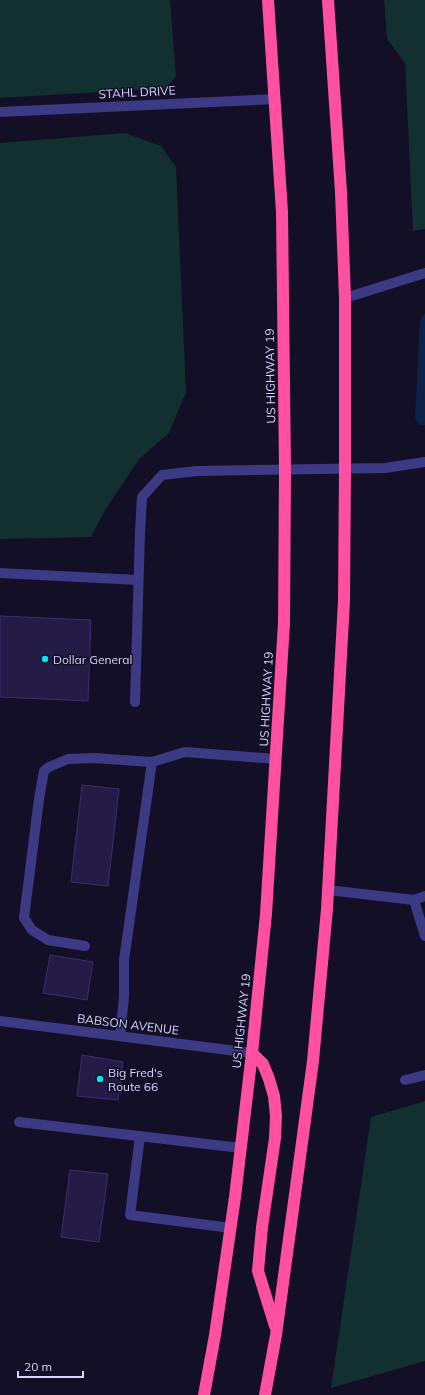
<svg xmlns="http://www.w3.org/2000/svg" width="425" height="1395" font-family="Mulish,sans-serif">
	<rect width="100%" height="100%" fill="#130f26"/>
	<g fill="#12302f">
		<polygon points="0,0 170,0 176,76 166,88 0,98"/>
		<polygon points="384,0 425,0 425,229 413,231 405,63 387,39"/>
		<polygon points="125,133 161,146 176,167 186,392 169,433 139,459 105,510 91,537 0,539 0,143"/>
		<polygon points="425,1101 425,1361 331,1388 371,1117"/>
	</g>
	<polygon fill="#0c2248" points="425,313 425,425 420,425 416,421 415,416 420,321"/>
	<g fill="#241b47" stroke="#3b2d73">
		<polygon points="0,616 91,620 88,701 0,697"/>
		<polygon points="82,785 119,789 108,886 71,882"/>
		<polygon points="50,955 93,962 87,1000 43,993"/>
		<polygon points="82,1055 123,1062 118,1100 77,1096"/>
		<polygon points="70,1170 108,1174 99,1242 61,1237"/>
	</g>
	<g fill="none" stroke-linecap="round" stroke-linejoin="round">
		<g stroke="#3d3a85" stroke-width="10">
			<polyline points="0,112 275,99"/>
			<polyline points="345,298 425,273"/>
			<polyline points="0,573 138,580"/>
			<polyline points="135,702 140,532 142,497 162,475 197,471 385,468 425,462"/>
			<polyline points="328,890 414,900"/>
			<polyline points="425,896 414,900 425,936"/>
			<polyline points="85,946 48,940 32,930 24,918 39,799 44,771 49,767 68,759 93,758 152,762"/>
			<polyline points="0,1021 252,1053"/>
			<polyline points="120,1036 124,997 124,960 152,762 185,752 276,759"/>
			<polyline points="405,1080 425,1075"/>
			<polyline points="19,1122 241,1148"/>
			<polyline points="140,1136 130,1215 231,1228"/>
		</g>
		<g stroke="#ff4fa3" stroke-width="12">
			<polyline points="252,1053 263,1064 269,1079 274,1096 276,1116 275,1138 262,1227 258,1271 275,1326"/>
			<polyline points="204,1395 215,1335 235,1197 252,1053 266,914 284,623 285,469 282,212 268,0"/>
			<polyline points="265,1395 276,1335 313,1061 327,909 344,601 345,468 345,298 341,192 328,0"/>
		</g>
	</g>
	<g fill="#00e5ff" stroke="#130f26" stroke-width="1.5">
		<circle cx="45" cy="659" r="4"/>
		<circle cx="100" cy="1079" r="4"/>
	</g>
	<g text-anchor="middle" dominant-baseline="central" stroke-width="3" stroke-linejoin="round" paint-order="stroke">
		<g font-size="12" fill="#d9d4ff" stroke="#130f26">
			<text transform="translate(137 92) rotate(-3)">STAHL DRIVE</text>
			<text transform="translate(270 376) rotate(-91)">US HIGHWAY 19</text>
			<text transform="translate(266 699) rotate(-87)">US HIGHWAY 19</text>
			<text transform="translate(241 1021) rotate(-84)">US HIGHWAY 19</text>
			<text transform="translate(128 1024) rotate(7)">BABSON AVENUE</text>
		</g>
		<g font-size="12" fill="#d9d4ff" stroke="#130f26" text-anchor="start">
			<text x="53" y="659">Dollar General</text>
			<text x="108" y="1072">Big Fred's<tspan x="108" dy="14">Route 66</tspan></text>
		</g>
	</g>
	<path d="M18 1371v6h65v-6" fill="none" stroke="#d9d4ff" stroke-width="2"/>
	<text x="24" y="1371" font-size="12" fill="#d9d4ff" stroke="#130f26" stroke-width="3" paint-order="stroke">20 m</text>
</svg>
